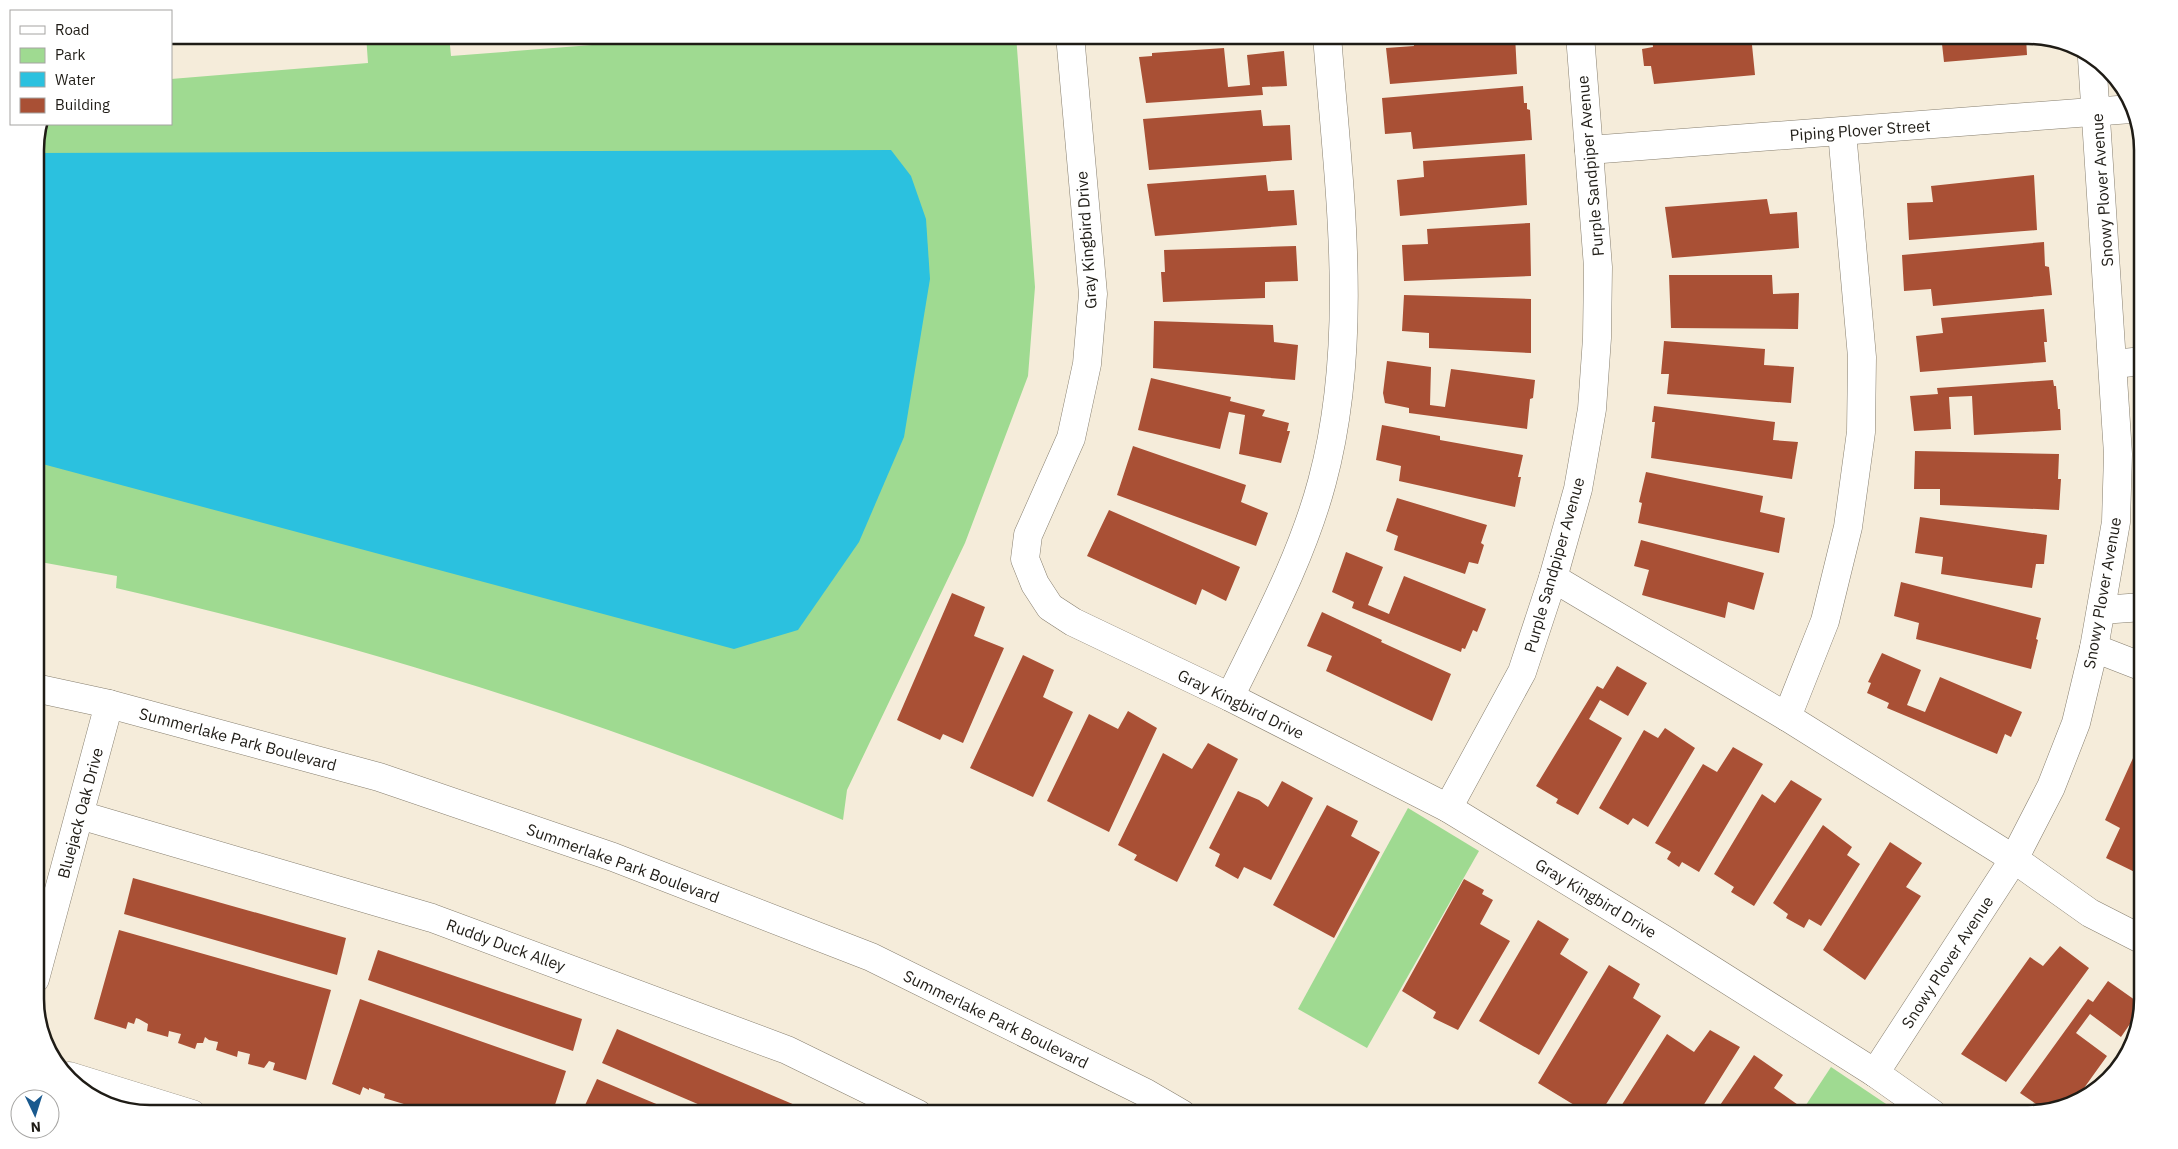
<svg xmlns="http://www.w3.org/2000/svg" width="2178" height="1149" font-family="'IBM Plex Sans',sans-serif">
	<rect width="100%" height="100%" fill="#f5ecda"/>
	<g fill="#9fda91">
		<path d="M366 35H449L451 56 721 35H1016L1035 287 1028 376 965 543 847 790 843 820C607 721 364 646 116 588L117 576 35 561V143L40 124H171V79L368 63Z"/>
		<polygon points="1408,808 1479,851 1367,1048 1298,1009"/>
		<polygon points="1831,1067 1901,1114 1800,1114"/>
	</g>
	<polygon fill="#2bc1df" points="891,150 911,176 926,219 930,279 904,437 859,542 798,630 734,649 35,462 35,153"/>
	<g fill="#a95035">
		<polygon points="1413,35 1515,35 1517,74 1390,84 1386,48 1414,46"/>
		<polygon points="1652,35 1751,35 1755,75 1654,84 1651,66 1644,66 1642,49 1653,47"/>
		<polygon points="1923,35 2028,35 2029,36 2026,37 2027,55 1944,62 1942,44 1924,45"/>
		<polygon points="1224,48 1228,87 1250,85 1247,55 1284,51 1287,86 1262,87 1263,95 1146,103 1139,57 1152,56 1152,53"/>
		<polygon points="1523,86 1524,103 1527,103 1527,109 1530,110 1532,140 1413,149 1411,132 1385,134 1382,98"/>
		<polygon points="1261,110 1263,126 1290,125 1292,160 1149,170 1143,119"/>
		<polygon points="1525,154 1527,205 1400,216 1397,180 1424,177 1423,161"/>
		<polygon points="1266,175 1268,191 1294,190 1297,225 1155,236 1147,184"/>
		<polygon points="2034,175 2037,230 1909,240 1907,203 1933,202 1931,186"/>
		<polygon points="1767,199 1770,214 1797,212 1799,248 1672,258 1665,207"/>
		<polygon points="1530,223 1531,276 1404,281 1402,245 1428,244 1427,229"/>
		<polygon points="2044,242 2045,266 2049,267 2052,295 1933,306 1931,289 1904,291 1902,255"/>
		<polygon points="1296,246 1298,281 1265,282 1265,298 1163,302 1161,272 1165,272 1164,250"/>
		<polygon points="1669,275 1772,275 1773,294 1799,293 1798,329 1671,328"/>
		<polygon points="1404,295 1531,299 1531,353 1429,348 1429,333 1402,331"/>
		<polygon points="2044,309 2047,342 2044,342 2046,362 1920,372 1916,336 1943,333 1941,318"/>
		<polygon points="1154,321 1273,325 1274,342 1298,345 1295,380 1153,368"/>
		<polygon points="1664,341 1765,349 1764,365 1794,367 1791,403 1667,394 1669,374 1661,374"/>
		<polygon points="1387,361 1431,367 1430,405 1445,407 1451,369 1535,380 1533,398 1530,399 1527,429 1409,413 1409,408 1385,403 1383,393"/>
		<polygon points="1151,378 1231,397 1230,401 1265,410 1262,416 1289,423 1287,431 1290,431 1281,463 1239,454 1245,415 1229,412 1220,449 1138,430"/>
		<polygon points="2053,380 2054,386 2056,386 2058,409 2060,409 2061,430 1974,435 1972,396 1949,397 1951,429 1914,431 1910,396 1938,394 1937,388"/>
		<polygon points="1654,406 1775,422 1773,440 1798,442 1792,479 1651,458 1655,422 1652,422"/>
		<polygon points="1382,425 1440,436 1440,440 1523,455 1518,477 1521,477 1515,507 1399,481 1401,466 1376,460"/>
		<polygon points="1133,446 1246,485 1241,502 1268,513 1256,546 1117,495"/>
		<polygon points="1915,451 2059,454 2058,479 2061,479 2059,510 1940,505 1940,489 1914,489"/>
		<polygon points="1646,472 1763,496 1760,512 1785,518 1779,553 1638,523 1642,503 1639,502"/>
		<polygon points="1397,498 1487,525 1481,543 1484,545 1478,564 1469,562 1465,574 1394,550 1398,536 1386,531"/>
		<polygon points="1109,510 1240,567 1226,601 1202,589 1196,605 1087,556"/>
		<polygon points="1920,517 2047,535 2044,564 2036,564 2032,588 1941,574 1943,557 1915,553"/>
		<polygon points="1641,540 1764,573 1754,610 1728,602 1725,618 1642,595 1649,570 1634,566"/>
		<polygon points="1346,552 1383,567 1368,605 1389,614 1404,576 1486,609 1477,632 1473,630 1465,649 1462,648 1461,652 1352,608 1354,602 1332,592"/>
		<polygon points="1901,582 2041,618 2036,639 2038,640 2031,669 1916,639 1919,623 1894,616"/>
		<polygon points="952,593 985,607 974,636 1004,648 963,743 943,734 940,740 897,720"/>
		<polygon points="1322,612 1382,640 1381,642 1451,674 1432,721 1326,671 1332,656 1307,646"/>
		<polygon points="1882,653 1921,670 1907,705 1925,712 1940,677 2022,712 2011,737 2005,734 1997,754 1887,708 1889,703 1867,693 1871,683 1868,682"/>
		<polygon points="1023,655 1054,670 1043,697 1073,712 1033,797 970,768"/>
		<polygon points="1617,666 1647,683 1628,716 1600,700 1589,719 1622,738 1578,815 1556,803 1558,799 1536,786 1597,686 1603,689"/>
		<polygon points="1128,711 1157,728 1109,832 1047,801 1089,714 1118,729"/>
		<polygon points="1665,728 1695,748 1648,827 1633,818 1628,825 1599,808 1644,730 1658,738"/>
		<polygon points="2143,736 2143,864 2139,874 2106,858 2120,828 2105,820"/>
		<polygon points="1208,743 1238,759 1177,882 1134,860 1137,855 1118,845 1163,753 1192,769"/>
		<polygon points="1733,747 1763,764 1699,872 1682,862 1679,867 1667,859 1671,852 1655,843 1703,764 1717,772"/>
		<polygon points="1791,780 1822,799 1754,906 1731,892 1734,887 1714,874 1762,794 1775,803"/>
		<polygon points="1282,781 1313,798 1271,880 1244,867 1238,879 1215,866 1220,854 1209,848 1238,791 1259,800 1268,807"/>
		<polygon points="1327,805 1358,821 1351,836 1380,852 1334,938 1273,905"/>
		<polygon points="1823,825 1852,847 1847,855 1860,864 1821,926 1809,919 1804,928 1786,918 1788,914 1773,903"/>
		<polygon points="1890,842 1922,863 1906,887 1921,896 1865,980 1823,950"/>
		<polygon points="133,878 346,938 337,975 124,914"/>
		<polygon points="1464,879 1484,890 1482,894 1493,900 1480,924 1510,941 1458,1030 1433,1018 1436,1012 1402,991"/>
		<polygon points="1538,920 1569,939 1560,954 1588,972 1539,1055 1479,1021"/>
		<polygon points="119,930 331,990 306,1080 273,1070 275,1063 269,1061 264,1068 248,1064 250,1054 238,1051 237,1057 216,1050 218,1042 209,1040 205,1037 203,1043 197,1043 195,1049 178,1043 181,1034 169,1031 168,1037 147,1031 148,1024 139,1019 136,1018 134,1024 128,1022 126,1029 94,1019"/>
		<polygon points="2060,946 2089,968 2006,1082 1961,1054 2030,957 2043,966"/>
		<polygon points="378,950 582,1019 573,1051 368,980"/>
		<polygon points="1609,965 1640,984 1633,998 1661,1016 1600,1114 1589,1114 1538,1083"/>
		<polygon points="2108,981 2142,1005 2141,1008 2121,1037 2090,1014 2076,1033 2107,1056 2074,1102 2039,1111 2037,1110 2039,1106 2020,1093 2088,999 2093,1002"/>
		<polygon points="360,999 566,1071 552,1114 444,1114 431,1111 430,1114 420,1114 416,1112 417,1108 384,1098 385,1094 369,1088 369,1090 363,1087 360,1095 332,1084"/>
		<polygon points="617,1029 816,1114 721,1114 602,1063"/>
		<polygon points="1710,1030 1740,1047 1698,1114 1616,1114 1667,1034 1694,1052"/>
		<polygon points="1754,1055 1783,1075 1774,1088 1801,1107 1796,1114 1714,1114"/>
		<polygon points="597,1079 680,1114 581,1114"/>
	</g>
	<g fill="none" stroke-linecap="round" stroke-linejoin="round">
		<g stroke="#877f6f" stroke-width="29">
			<g id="minor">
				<polyline points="1070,35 1093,294 1087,364 1071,438 1028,535 1025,559 1035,584 1050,607 1073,622 1230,697 1448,808 1663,939 1875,1073 1933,1114"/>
				<polyline points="1589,150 2131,109"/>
				<polyline points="2114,364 2143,361"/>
				<polyline points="1553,578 1787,717 2014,859 2090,913 2143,940"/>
				<polyline points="2101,610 2143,607"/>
				<polyline points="2094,648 2143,667"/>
				<path d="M1230 697C1264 627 1302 557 1322 482 1361 336 1338 183 1327 35"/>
				<polyline points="1787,717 1825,621 1848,527 1861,432 1862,357 1842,132"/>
				<polyline points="1448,808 1522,672 1553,578 1578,489 1592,409 1597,338 1598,267 1580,35"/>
				<polyline points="80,815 432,918 787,1050 918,1114"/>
				<polyline points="35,979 109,704"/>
				<polyline points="1875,1073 2014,859 2051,787 2076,723 2094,648 2116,522 2118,454 2092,58"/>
				<polyline points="69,1076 192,1114"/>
			</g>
		</g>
		<g stroke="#877f6f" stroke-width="29">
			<polyline id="major" points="35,688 109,704 379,777 613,857 871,957 1146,1093 1182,1114"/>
		</g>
		<use href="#minor" stroke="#fff" stroke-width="28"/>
		<use href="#major" stroke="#fff" stroke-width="28"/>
	</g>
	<g text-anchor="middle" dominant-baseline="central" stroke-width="4" stroke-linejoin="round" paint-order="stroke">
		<g font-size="16" fill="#1f1c16" stroke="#fff">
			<text transform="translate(1860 130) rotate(-4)">Piping Plover Street</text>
			<text transform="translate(1590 166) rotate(-95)">Purple Sandpiper Avenue</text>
			<text transform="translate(2102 190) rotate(-94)">Snowy Plover Avenue</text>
			<text transform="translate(1086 240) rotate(-94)">Gray Kingbird Drive</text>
			<text transform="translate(1554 565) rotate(-74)">Purple Sandpiper Avenue</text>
			<text transform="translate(2102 593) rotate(-80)">Snowy Plover Avenue</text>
			<text transform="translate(1241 704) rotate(26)">Gray Kingbird Drive</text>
			<text transform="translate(238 739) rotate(15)">Summerlake Park Boulevard</text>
			<text transform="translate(80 813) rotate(-75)">Bluejack Oak Drive</text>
			<text transform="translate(623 863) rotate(20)">Summerlake Park Boulevard</text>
			<text transform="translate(1596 898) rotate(31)">Gray Kingbird Drive</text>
			<text transform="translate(506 945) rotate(20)">Ruddy Duck Alley</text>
			<text transform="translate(1947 962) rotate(-57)">Snowy Plover Avenue</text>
			<text transform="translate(996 1019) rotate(26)">Summerlake Park Boulevard</text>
		</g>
	</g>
	<path d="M0 0H2178V1149H0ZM150 44H2028A106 106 0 0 1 2134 150V999A106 106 0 0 1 2028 1105H150A106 106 0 0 1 44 999V150A106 106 0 0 1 150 44Z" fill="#fff" fill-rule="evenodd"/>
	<path fill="none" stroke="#1f1c16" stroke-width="2.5" d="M150 44H2028A106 106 0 0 1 2134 150V999A106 106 0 0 1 2028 1105H150A106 106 0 0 1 44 999V150A106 106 0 0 1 150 44Z"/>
	<rect x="10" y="10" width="162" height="115" fill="#ffffff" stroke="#a5a4a2"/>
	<rect x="20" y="26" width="25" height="8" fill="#ffffff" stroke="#a5a4a2"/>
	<text x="55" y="35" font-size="15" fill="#1f1c16">Road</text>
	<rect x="20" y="48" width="25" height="15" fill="#9fda91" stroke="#a5a4a2"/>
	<text x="55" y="60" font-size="15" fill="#1f1c16">Park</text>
	<rect x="20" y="72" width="25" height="15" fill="#2bc1df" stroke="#a5a4a2"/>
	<text x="55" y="85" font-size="15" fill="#1f1c16">Water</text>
	<rect x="20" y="98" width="25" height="15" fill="#a95035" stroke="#a5a4a2"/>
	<text x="55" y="110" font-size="15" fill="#1f1c16">Building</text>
	<g transform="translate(35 1114) rotate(176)"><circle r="24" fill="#ffffff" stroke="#a5a4a2"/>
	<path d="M0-4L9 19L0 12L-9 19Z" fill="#19598e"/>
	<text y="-8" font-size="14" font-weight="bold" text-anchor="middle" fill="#1f1c16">N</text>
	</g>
</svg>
